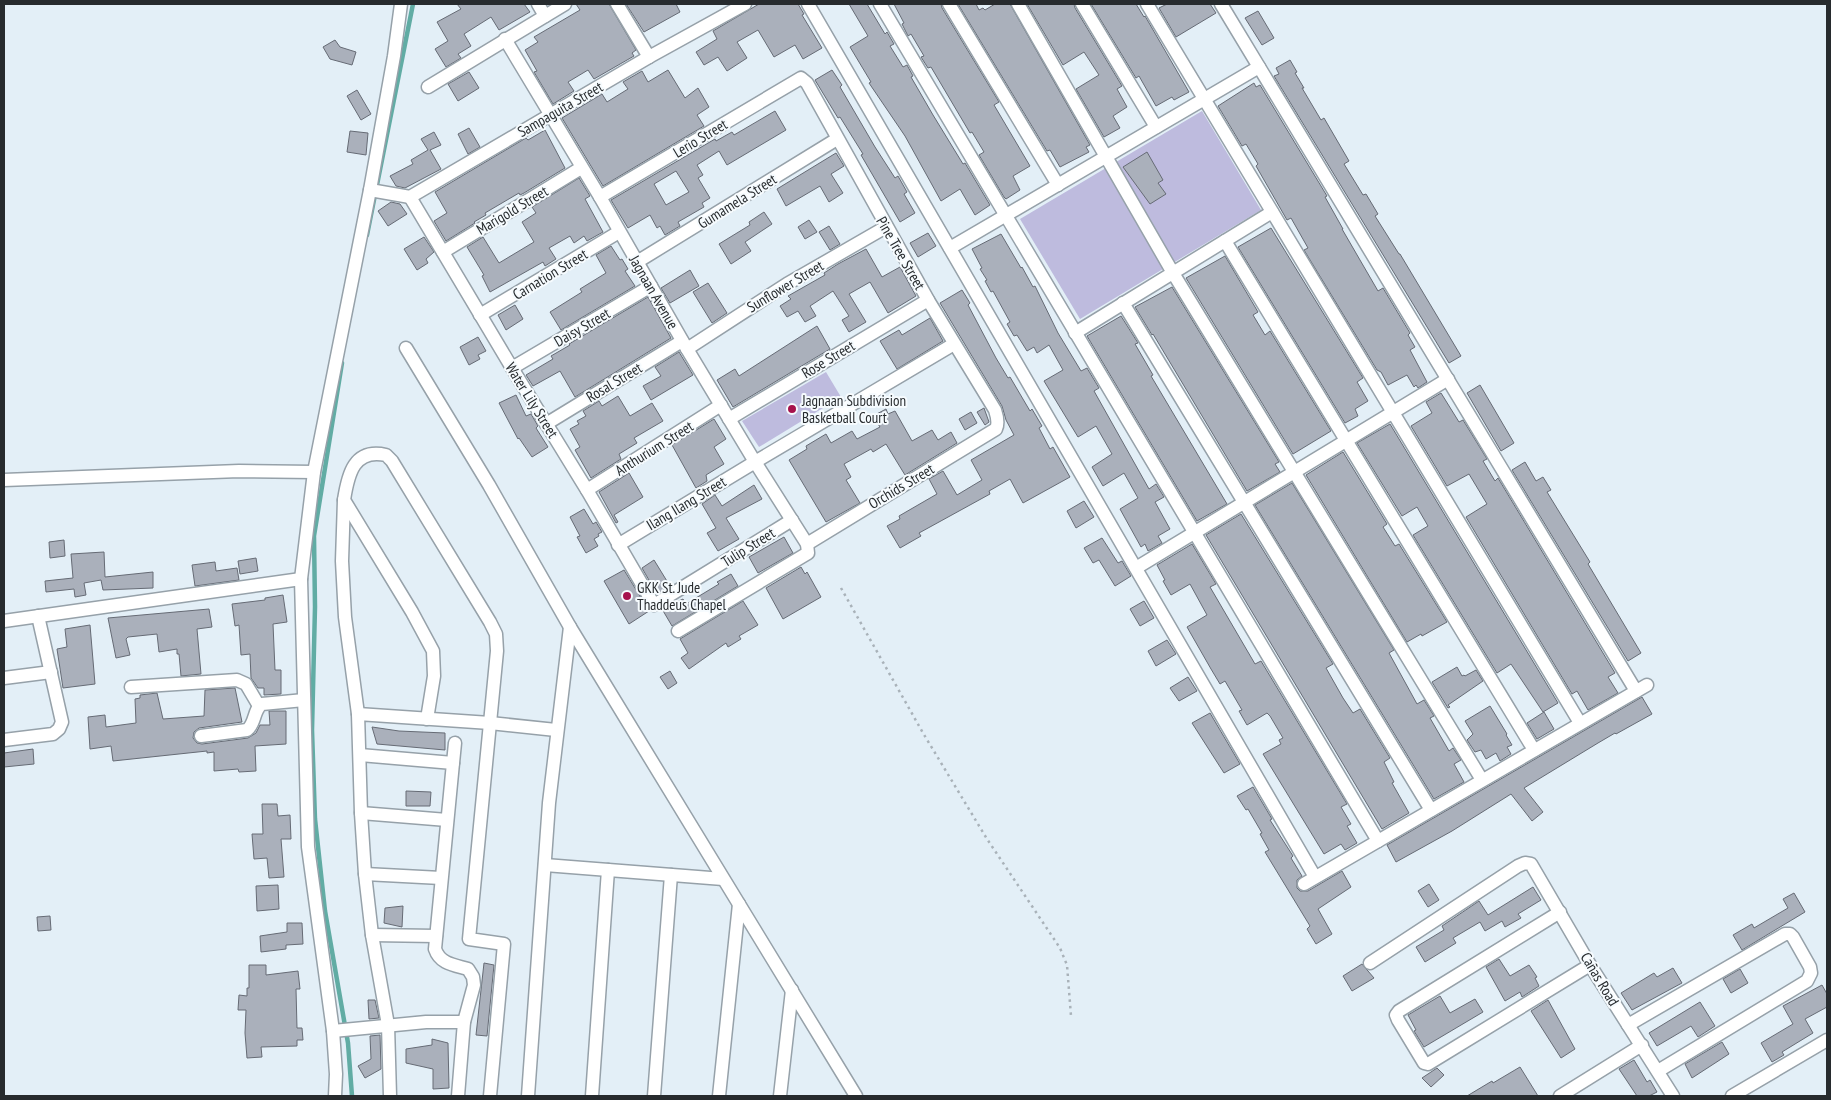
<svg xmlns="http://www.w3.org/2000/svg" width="1831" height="1100" font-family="'PT Sans Narrow',sans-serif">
	<rect width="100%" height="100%" fill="#e3eff7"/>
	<g fill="#bebbde">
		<polygon points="1202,111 1261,210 1080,319 1020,219"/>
		<polygon points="826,372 841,397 759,447 742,421"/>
	</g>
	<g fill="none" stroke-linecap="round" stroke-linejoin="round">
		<g stroke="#61aca4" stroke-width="4.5">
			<polyline points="367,235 413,4"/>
			<polyline points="342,363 314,536 315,607 312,730 315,819 325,911 348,1043 352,1096"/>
		</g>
	</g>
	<g fill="#aab0bb" stroke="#666b75" fill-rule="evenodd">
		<polygon points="457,4 524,4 530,12 499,30 491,17 464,34 471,46 458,54 461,58 446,67 435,49 448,41 437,22 461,9"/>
		<polygon points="576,4 609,4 636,50 632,53 634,56 594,79 588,70 568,82 574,91 553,104 534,72 537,71 525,50 538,42 534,37 580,10"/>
		<polygon points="626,4 676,4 680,12 644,32"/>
		<polygon points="759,4 798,4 804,14 802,15 822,48 803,59 795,45 774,57 758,30 737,42 747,58 727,71 718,57 704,65 696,52 717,39 713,31"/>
		<polygon points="849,4 867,4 885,34 887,32 894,44 890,46 903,67 907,65 913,76 911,77 933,115 963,164 965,163 990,205 975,215 960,189 941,201 905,136 869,83 871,82 850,47 868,36"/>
		<polygon points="894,4 941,4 942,8 999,102 994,105 1030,166 1013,176 1020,190 1006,199 1004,197 979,155 984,152 972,132 970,133 931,67 928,68 921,57 924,56 911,34 908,36 902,24 904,23"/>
		<polygon points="958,4 976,4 979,10 983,8 985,10 995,4 1010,4 1090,145 1086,147 1089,152 1060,167 1050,150 1047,151"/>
		<polygon points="1027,4 1074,4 1075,8 1122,86 1117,89 1127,107 1113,116 1120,128 1104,137 1076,89 1099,75 1084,52 1063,65"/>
		<polygon points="1091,4 1136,4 1144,17 1145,16 1189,92 1174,100 1172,97 1156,106 1139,76 1136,78"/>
		<polygon points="1167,4 1210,4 1216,13 1176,37 1159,8"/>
		<polygon points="1258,11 1274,38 1262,45 1245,18"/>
		<polygon points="335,40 340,47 356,52 352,65 330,59 323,47"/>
		<polygon points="1290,60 1297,72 1295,73 1304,88 1302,88 1321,120 1324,118 1349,161 1344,164 1363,195 1366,194 1378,214 1375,216 1399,254 1400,254 1461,356 1449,363 1274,76 1279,74 1276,68"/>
		<polygon points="668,70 685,98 698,88 709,107 697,115 704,126 603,186 562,118 602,94 607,102 628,89 623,82 642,71 648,82"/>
		<polygon points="832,70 842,85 840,87 875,147 895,178 898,176 907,192 904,194 915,213 900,222 861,155 863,154 840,117 838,118 815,80"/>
		<polygon points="469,72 479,88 458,101 448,84"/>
		<polygon points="1254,83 1256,87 1260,85 1327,196 1325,197 1343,229 1342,229 1378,291 1383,288 1410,333 1408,335 1415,347 1410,350 1427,382 1418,388 1416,385 1414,387 1407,375 1388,385 1381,372 1377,370 1304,250 1308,248 1291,218 1287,220 1256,166 1258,164 1246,144 1242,146 1218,106"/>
		<polygon points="357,90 371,114 361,120 347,96"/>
		<path d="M775 111 786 130 727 165 719 151 697 165 703 175 698 178 710 198 702 203 704 207 678 222 680 226 665 235 660 226 657 228 650 215 628 228 611 200 715 139 716 141 732 132 734 135ZM676 171 689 192 666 205 654 184Z"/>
		<polygon points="469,128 480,147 468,154 458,134"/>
		<polygon points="545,130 565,168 524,193 520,195 519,193 485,213 486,215 474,222 475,223 446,241 434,221 447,213 435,192 526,138 528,140"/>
		<polygon points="350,131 368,133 366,155 347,152"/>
		<polygon points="434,132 441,145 430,150 441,169 405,188 396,186 390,176 413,164 411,160 428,150 421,139"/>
		<polygon points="1147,152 1163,180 1158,183 1166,194 1150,204 1123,167"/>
		<polygon points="836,153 844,166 831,174 843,193 829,202 820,186 786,206 777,189"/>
		<polygon points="579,178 590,196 585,199 603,232 587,241 584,236 574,243 570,236 549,248 556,259 545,266 543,262 490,292 482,276 484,275 467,247 483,237 499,263 534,242 522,222 536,213 532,207"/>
		<polygon points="391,202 400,204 407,214 388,226 378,211"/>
		<polygon points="764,212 772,224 745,242 751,251 731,264 719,244 750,225 749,222"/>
		<polygon points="809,220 817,232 805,239 798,227"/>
		<polygon points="829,226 840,244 830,250 819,232"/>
		<polygon points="1271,228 1363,378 1357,382 1368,401 1355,409 1358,416 1345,423 1238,247"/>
		<polygon points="928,233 936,246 918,257 910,243"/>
		<polygon points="1001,234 1021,268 1022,267 1033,287 1035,286 1058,333 1081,371 1087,368 1099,388 1094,391 1149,489 1156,484 1164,497 1155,502 1170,529 1158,536 1162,543 1148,551 1145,544 1141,547 1120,509 1138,498 1124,473 1103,486 1092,467 1112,454 1096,426 1078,437 1044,381 1063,370 1049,345 1037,353 1034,347 1027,351 1017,335 1014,336 1007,324 1010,322 993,291 991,292 985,281 987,280 980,269 982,268 972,249"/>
		<polygon points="424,237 434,252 426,259 428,263 417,270 404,249"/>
		<polygon points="611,246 620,260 622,259 628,269 625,271 635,286 561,330 550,312 582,292 580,289 606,273 596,255"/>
		<polygon points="866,249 882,277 900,267 916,296 888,313 870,282 849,294 866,322 849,332 842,320 849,316 833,291 810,306 816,316 805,322 798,311 787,317 780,306 791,299 788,296 825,275 824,273 838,264"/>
		<polygon points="1225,256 1258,312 1253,315 1265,335 1270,331 1331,431 1293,454 1186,278"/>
		<polygon points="690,270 699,286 670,303 661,288"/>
		<polygon points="708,283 727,313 712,323 693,292"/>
		<polygon points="1172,287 1279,462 1275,464 1280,472 1247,491 1153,334 1152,335 1135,307"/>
		<polygon points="962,290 970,303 968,305 996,358 1008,378 1010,377 1030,411 1032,409 1042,426 1039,428 1050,449 1053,447 1070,477 1023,503 1010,479 989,491 990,494 919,533 921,536 900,548 887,526 900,519 899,516 937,494 929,479 943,471 957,495 982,480 971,460 1014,435 1006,420 1002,406 940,303"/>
		<polygon points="648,297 671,338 575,397 560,371 533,386 526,375 553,359 551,356 570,345 569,344"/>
		<polygon points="515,305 523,319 506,330 498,315"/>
		<polygon points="1121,316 1138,343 1135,344 1153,375 1151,376 1227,504 1197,521 1087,336"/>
		<polygon points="930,318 943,341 897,369 880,341 899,330 902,335"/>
		<polygon points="817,326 830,349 733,407 717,380 735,369 739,376"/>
		<polygon points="478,337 486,351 478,355 480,359 469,365 460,347"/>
		<polygon points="679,352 693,375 651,400 643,386 661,376 655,367"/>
		<polygon points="1480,385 1514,443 1501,451 1467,393"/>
		<polygon points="1441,393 1459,422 1463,420 1487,459 1483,461 1495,481 1498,478 1615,673 1608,677 1618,693 1588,710 1577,691 1572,694 1466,517 1487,504 1469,474 1447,486 1411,426 1432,413 1426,402"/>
		<polygon points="516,395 526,416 531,414 538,426 536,428 548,447 532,457 519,438 518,439 499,403"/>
		<polygon points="618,396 630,416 652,403 663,421 634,438 637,443 619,454 621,459 591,478 575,450 580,447 570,429 579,424 577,421 586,416 583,411 599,401 602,406"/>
		<polygon points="984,408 989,422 985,425 977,412"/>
		<polygon points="886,409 888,414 895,411 912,441 932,430 938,440 951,432 957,443 905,475 886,444 873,452 871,449 844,464 851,477 846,480 860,503 826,522 789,460 807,449 806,446 826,434 831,443 852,431 857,439 880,427 873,416"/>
		<polygon points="971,412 977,423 965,430 959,419"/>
		<polygon points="714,419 726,439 714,447 724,464 706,475 707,481 696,488 672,445"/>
		<polygon points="1390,424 1558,703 1543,712 1511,664 1497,673 1413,535 1428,526 1417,507 1402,516 1357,443"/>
		<polygon points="1343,452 1387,524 1383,527 1395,546 1399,544 1447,622 1422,636 1421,634 1407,642 1306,475"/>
		<polygon points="1525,462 1536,481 1543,477 1551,490 1547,492 1590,562 1588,564 1641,653 1628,661 1512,470"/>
		<polygon points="629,473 643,497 614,515 618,522 616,523 599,492"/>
		<polygon points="1292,483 1394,650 1389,653 1417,704 1424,700 1434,716 1430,718 1449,751 1453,748 1461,760 1454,764 1464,782 1434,799 1255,505"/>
		<polygon points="754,485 762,499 726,518 739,539 718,551 707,533 716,528 702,504 715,495 722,506"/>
		<polygon points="1084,501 1094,517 1076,528 1067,511"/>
		<polygon points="584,509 593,524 596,522 602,532 598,534 599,536 594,539 598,546 586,553 577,537 580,536 570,517"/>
		<polygon points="1241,514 1333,664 1326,668 1343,698 1353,713 1360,709 1390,758 1384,762 1394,782 1392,783 1409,813 1382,829 1206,535"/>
		<polygon points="784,537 793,553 758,573 749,557"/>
		<polygon points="1102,538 1118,563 1122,561 1131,576 1115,586 1099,560 1093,563 1084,548"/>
		<polygon points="64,540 65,556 50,558 49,542"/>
		<polygon points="1192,544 1216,584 1210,587 1255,664 1261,661 1347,804 1341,807 1351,824 1347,826 1357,843 1345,850 1341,844 1324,854 1263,754 1281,744 1279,740 1283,738 1270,716 1267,713 1247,725 1239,711 1242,710 1225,681 1220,684 1211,669 1187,627 1207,615 1190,584 1171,595 1163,581 1165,580 1157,565"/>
		<polygon points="104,552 105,577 153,572 153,588 103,590 101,580 84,583 86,595 75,597 74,589 46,592 45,581 73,578 71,554"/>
		<polygon points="256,558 258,571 240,574 238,561"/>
		<polygon points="654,560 670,586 657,594 642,568"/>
		<polygon points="215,562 216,571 237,568 239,580 195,586 192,565"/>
		<polygon points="801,567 805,574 807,572 821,597 783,619 766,588"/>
		<polygon points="624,570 649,611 629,624 604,581"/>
		<polygon points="731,574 738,586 672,626 662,609 683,599 686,604 719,584 717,582"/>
		<polygon points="283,595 287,622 273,624 275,670 281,670 281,694 264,695 264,688 258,688 251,678 250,654 241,655 239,625 235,626 232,604 265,600 265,598"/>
		<polygon points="743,601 758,625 739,636 741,639 728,647 726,643 689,669 681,658 688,653 680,639"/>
		<polygon points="1144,601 1154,618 1140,626 1130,609"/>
		<polygon points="209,609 212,627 197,629 201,674 181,676 179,654 177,654 177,649 159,652 157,634 128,637 126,639 130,655 116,658 108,618"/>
		<polygon points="90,625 95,684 63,688 57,649 67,647 65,629"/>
		<polygon points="1167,640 1176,654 1156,666 1148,651"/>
		<polygon points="1457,667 1462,676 1464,675 1465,676 1476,670 1483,681 1448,705 1450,707 1448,708 1432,682"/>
		<polygon points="670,671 677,683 668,689 660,677"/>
		<polygon points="1188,677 1197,691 1179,701 1170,688"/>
		<polygon points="235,688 242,722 199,728 194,732 193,738 197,743 202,744 248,738 256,733 260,725 270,725 269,711 286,711 286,744 255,746 256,771 239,772 238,769 214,771 214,752 207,753 207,751 113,761 111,746 90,749 88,717 105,715 106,727 136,723 135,699 140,698 140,695 157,693 163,719 204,716 205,690"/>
		<polygon points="1642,697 1652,714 1616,734 1615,733 1598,743 1524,788 1543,812 1532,821 1511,794 1452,831 1396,862 1387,845"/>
		<polygon points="1490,706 1507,734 1506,735 1512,745 1507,747 1511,754 1500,761 1496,753 1486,759 1481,750 1475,752 1467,740 1473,734 1465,721"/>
		<polygon points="1544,712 1554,729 1537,739 1527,723"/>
		<polygon points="1210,713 1240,764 1224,773 1192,723"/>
		<polygon points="372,727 399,731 445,733 445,750 377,744"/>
		<polygon points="33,749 34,764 4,767 4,753"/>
		<polygon points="1253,787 1272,819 1270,820 1293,856 1291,858 1302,876 1297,880 1297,888 1300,891 1308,891 1342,871 1351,887 1318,909 1332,934 1316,944 1307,929 1310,926 1265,852 1269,850 1260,834 1262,833 1248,809 1246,810 1237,796"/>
		<polygon points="406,791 431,792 430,806 406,806"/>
		<polygon points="262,804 277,804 278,816 290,815 291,839 281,839 284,877 269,878 267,858 254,859 252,834 263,834"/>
		<polygon points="1429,884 1439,900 1428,907 1418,891"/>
		<polygon points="278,885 279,909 257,911 256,886"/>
		<polygon points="1533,887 1541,900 1518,914 1521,918 1505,927 1502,921 1485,931 1480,922 1453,938 1456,943 1425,962 1416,947 1444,930 1442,926 1479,901 1488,915"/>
		<polygon points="1794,893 1805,912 1742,950 1733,935 1752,924 1754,928 1788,908 1783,899"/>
		<polygon points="403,906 402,927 384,923 385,908"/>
		<polygon points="50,916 51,930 38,931 37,917"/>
		<polygon points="287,923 302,923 303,944 286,945 286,949 261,952 260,936 287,932"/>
		<polygon points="1499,959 1510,976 1529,965 1537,977 1535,978 1539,986 1522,997 1520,992 1505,1001 1486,967"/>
		<polygon points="484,963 494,965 487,1036 476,1035"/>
		<polygon points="1362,964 1374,978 1352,991 1343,976"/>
		<polygon points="249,965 266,965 266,975 298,971 300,989 296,989 297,1028 302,1028 303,1040 297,1040 297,1046 261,1047 262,1057 247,1058 245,1033 246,1010 238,1010 239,995 247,996 247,988 249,988"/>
		<polygon points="1673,968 1682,983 1632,1010 1621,993 1654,973 1657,977"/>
		<polygon points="1740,969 1748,983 1731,993 1723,979"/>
		<polygon points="1822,985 1827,994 1827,1007 1805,1019 1813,1033 1782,1052 1784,1055 1772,1062 1761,1043 1793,1024 1783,1006"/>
		<polygon points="1440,996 1450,1013 1475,999 1483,1012 1424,1047 1414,1031 1416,1030 1408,1015"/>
		<polygon points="368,1000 375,1000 379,1018 369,1019"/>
		<polygon points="1548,1000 1575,1049 1561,1058 1531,1011"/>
		<polygon points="1700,1002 1715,1026 1698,1037 1691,1026 1657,1046 1649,1033"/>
		<polygon points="380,1035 381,1069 365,1078 358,1066 371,1059 370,1036"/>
		<polygon points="432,1039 448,1043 449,1088 433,1089 433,1069 406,1063 406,1049 432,1045"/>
		<polygon points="1722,1042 1729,1054 1692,1078 1685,1064"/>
		<polygon points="1634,1060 1647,1082 1650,1080 1657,1092 1649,1096 1637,1096 1619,1069"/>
		<polygon points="1520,1067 1538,1096 1467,1096 1492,1081 1493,1083"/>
		<polygon points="1437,1068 1444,1075 1431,1087 1422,1078"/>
	</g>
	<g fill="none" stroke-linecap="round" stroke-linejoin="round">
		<g stroke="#96a1a9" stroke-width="15">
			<g id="street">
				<polyline points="538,4 545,16"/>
				<polyline points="617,4 649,57"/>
				<polyline points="808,4 1315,877"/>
				<polyline points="880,4 1378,841"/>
				<polyline points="949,4 1058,185"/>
				<polyline points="1018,4 1173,273 1482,780"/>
				<polyline points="1082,4 1156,127"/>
				<polyline points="1147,4 1580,723"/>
				<polyline points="1221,4 1636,691"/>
				<polyline points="505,39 600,197 687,349 755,462 807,544 808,553 678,631"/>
				<polyline points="428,87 565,4"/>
				<polyline points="370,190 410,197 649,57 745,4"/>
				<polyline points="410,197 512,368 587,490 654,605 792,520"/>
				<path d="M600 197 801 78 807 83 928 300 995 410C997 416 999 423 996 429L807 544"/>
				<polyline points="1225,241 1534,750"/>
				<polyline points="950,248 1259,67"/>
				<polyline points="443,252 581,168"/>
				<polyline points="637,262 837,139"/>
				<polyline points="1123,303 1431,810"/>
				<polyline points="480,315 619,232"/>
				<polyline points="1075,333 1272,212"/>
				<polyline points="406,348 489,485 570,627 856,1096"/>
				<polyline points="687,349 787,284 886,227"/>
				<polyline points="512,368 651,286"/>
				<polyline points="729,419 928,300"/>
				<polyline points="546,424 682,341"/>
				<polyline points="4,480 239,471 314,472"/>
				<polyline points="587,490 721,405"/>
				<polyline points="344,500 342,561 345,617 358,714"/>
				<polyline points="618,545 755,462 954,344"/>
				<polyline points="1136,568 1448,379"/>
				<polyline points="4,621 301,579"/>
				<polyline points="4,678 51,672"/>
				<polyline points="131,687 237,680 246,684 259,706"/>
				<path d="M427 719 434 676 433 651 412 612 344 500C348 474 354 448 386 455L392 461 490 622 496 634 497 651 469 939 504 944 490 1096"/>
				<path d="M201 736 247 730C256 723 253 710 262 704L304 700"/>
				<polyline points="4,740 53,734 59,729 62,722 38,616"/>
				<path d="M360 755 453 763 435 949C440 964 454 965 468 969L473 977 474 985 464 1022 458 1096"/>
				<polyline points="453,763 455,743"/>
				<polyline points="361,813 447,820"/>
				<polyline points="545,865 723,879"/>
				<polyline points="365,874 441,878"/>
				<polyline points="1304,884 1647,685"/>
				<polyline points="1560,912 1399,1011 1396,1015 1398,1020 1424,1063 1428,1064 1590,965"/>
				<polyline points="372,935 436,936"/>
				<polyline points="1370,963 1518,866 1525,863 1531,864 1590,965 1673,1096"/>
				<polyline points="1628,1025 1785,934 1790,934 1793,937 1810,967 1811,973 1807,981 1658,1071"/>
				<polyline points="333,1031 426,1022 464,1022"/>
				<polyline points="335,1096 336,1074 333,1031 308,847 301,579 314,472 370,190 394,56 401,4"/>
				<polyline points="390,1096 388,1025 372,935 365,874 361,813 358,714 490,723 556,730"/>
				<polyline points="528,1096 549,803 570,627"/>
				<polyline points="592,1096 608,870"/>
				<polyline points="654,1096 671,875"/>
				<polyline points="719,1096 739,904"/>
				<polyline points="780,1096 792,990"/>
				<polyline points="1560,1096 1642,1045"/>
				<polyline points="1732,1096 1827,1040"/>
			</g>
		</g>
		<polyline stroke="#a9b2b9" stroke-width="2.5" stroke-dasharray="2.5 4" stroke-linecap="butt" points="841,588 923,733 987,839 1060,948 1067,965 1071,1016"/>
		<use href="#street" stroke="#fff" stroke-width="12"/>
	</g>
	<g fill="#a6124c" stroke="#f6fbfe" stroke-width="2">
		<circle cx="792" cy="409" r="5"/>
		<circle cx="627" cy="596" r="5"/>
	</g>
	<g text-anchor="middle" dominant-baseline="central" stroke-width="4" stroke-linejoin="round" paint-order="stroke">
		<g font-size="15" fill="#272b2e" stroke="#f6fbfe">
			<text transform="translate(560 109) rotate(-30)">Sampaguita Street</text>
			<text transform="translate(700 138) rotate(-31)">Lerio Street</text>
			<text transform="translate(737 201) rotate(-32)">Gumamela Street</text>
			<text transform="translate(512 210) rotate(-31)">Marigold Street</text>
			<text transform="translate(901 253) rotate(60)">Pine Tree Street</text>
			<text transform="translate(550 274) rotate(-31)">Carnation Street</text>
			<text transform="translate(785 286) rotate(-31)">Sunflower Street</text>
			<text transform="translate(654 292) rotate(60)">Jagnaan Avenue</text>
			<text transform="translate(582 327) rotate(-30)">Daisy Street</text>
			<text transform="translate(828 359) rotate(-31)">Rose Street</text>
			<text transform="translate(614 382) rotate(-31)">Rosal Street</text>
			<text transform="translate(532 400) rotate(58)">Water Lily Street</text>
			<text transform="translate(654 448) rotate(-32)">Anthurium Street</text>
			<text transform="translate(901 486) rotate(-31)">Orchids Street</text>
			<text transform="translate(686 503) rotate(-31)">Ilang Ilang Street</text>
			<text transform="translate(748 547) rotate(-32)">Tulip Street</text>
			<text transform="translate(1600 979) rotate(59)">Cañas Road</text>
		</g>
		<g font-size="15" fill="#272b2e" stroke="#f6fbfe" text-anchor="start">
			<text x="802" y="400">Jagnaan Subdivision<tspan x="802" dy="17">Basketball Court</tspan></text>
			<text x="637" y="587">GKK St. Jude<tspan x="637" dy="17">Thaddeus Chapel</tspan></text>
		</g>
	</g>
	<rect width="1831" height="1100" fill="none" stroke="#272b2e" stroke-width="10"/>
</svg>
